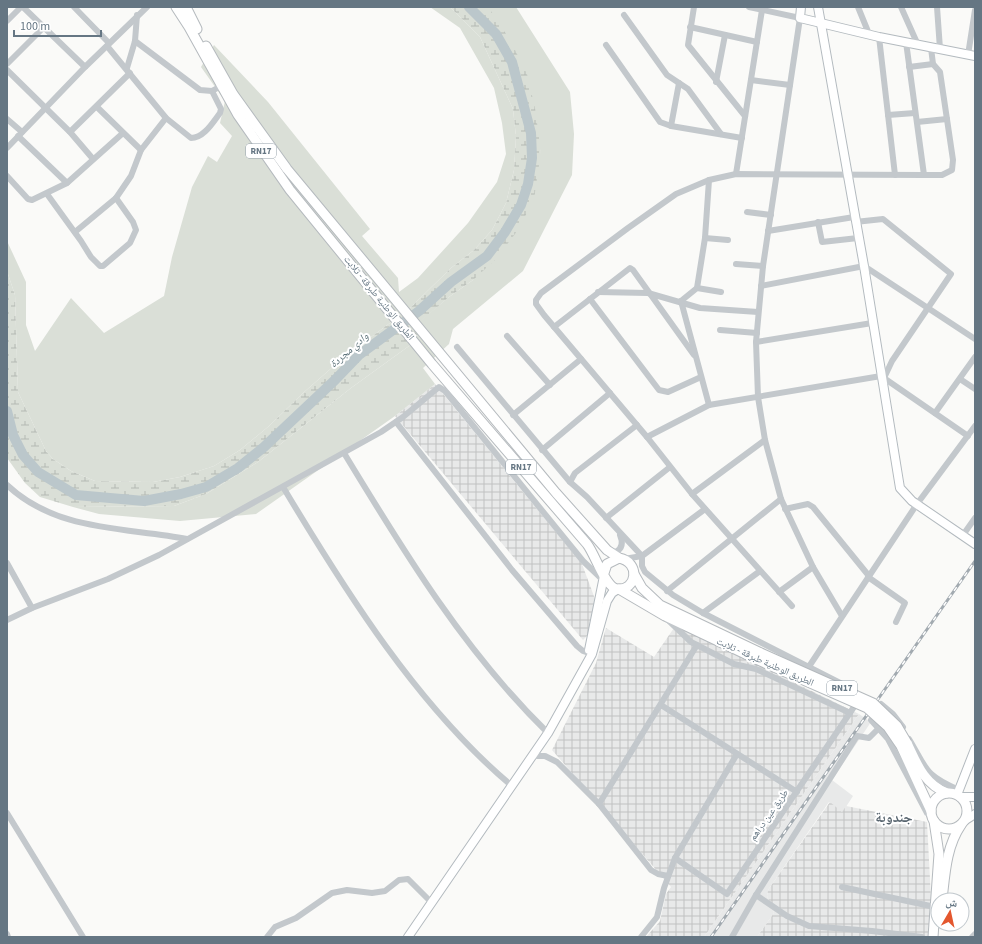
<svg xmlns="http://www.w3.org/2000/svg" width="982" height="944" font-family="'Source Sans 3','Noto Naskh Arabic',sans-serif">
	<defs>
		<pattern id="industrial-grid" width="8" height="8" patternUnits="userSpaceOnUse"><rect width="8" height="8" fill="#e8e9e9"/><path d="M0 4h8M4 0v8" fill="none" stroke="#c0c1c2"/></pattern>
		<pattern id="wetland-marsh" width="20" height="14" patternUnits="userSpaceOnUse"><rect width="20" height="14" fill="#dadfd7"/><path d="M1 5h8M5 5V1M11 12h8M15 12V8" fill="none" stroke="#b4b9b4"/></pattern>
	</defs>
	<rect width="100%" height="100%" fill="#fafaf8"/>
	<polygon fill="#e8e9e9" points="859,714 871,722 832,780 853,796 842,813 829,802 768,890 767,896 774,913 757,937 704,937"/>
	<g fill="url(#industrial-grid)">
		<polygon points="435,384 582,564 595,599 592,631 583,640 395,416"/>
		<polygon points="676,625 859,714 704,937 646,937 660,921 666,894 671,887 552,750 596,663 606,628 654,657"/>
		<polygon points="830,802 842,812 846,806 927,822 931,898 934,916 932,937 757,937 774,913 767,896 768,890"/>
	</g>
	<g fill="#dadfd7">
		<polygon points="430,7 450,7 480,37 513,109 516,137 514,170 506,203 492,230 474,250 451,268 410,308 343,358 303,393 269,426 240,450 214,466 180,477 153,482 95,481 71,471 53,459 46,451 18,392 15,295 7,271 7,241 26,282 26,325 35,351 71,298 104,333 164,296 172,257 192,187 208,156 217,162 232,136 220,123 225,101 201,67 214,45 268,102 370,229 362,236 398,278 399,292 418,278 468,223 497,182 506,154 502,123 494,88 460,28"/>
		<polygon points="488,7 516,7 570,92 574,134 572,175 523,271 453,329 449,344 423,368 435,384 395,416 256,514 180,521 99,514 73,507 174,506 206,494 258,462 351,388 420,338 420,321 449,297 473,280 541,152"/>
	</g>
	<polygon fill="url(#wetland-marsh)" points="450,7 489,8 510,40 527,74 535,108 541,152 534,199 518,230 496,259 473,280 449,297 421,321 420,338 351,388 258,462 206,494 174,506 73,507 40,497 25,483 7,458 7,271 15,295 18,392 46,451 53,459 71,471 95,481 153,482 180,477 214,466 240,450 269,426 303,393 343,358 410,308 451,268 474,250 492,230 506,203 514,170 516,137 513,109 480,37"/>
	<g fill="none" stroke-linecap="round" stroke-linejoin="round">
		<polyline stroke="#bbc7cb" stroke-width="10" points="7,411 13,435 23,455 38,472 76,495 144,501 181,494 206,487 238,468 264,447 335,380 359,355 419,311 451,282 487,256 505,232 521,205 528,184 532,158 531,133 512,62 496,34 469,7"/>
		<g stroke="#b3babf" stroke-width="10">
			<g id="secondary">
				<polyline points="801,7 800,18 879,37 975,56"/>
				<polyline points="818,7 864,266 900,488 912,501 975,544"/>
				<polyline points="589,650 604,576"/>
				<polyline points="957,795 975,749"/>
				<polyline points="960,797 975,797"/>
				<polyline points="964,821 975,814"/>
				<polyline points="408,937 548,733 592,654 607,601 612,593 618,589"/>
			</g>
		</g>
		<g stroke="#b5babe" stroke-width="11">
			<g id="primary">
				<path d="M176 7 189 27 238 115 290 190 432 364 587 544C595 554 605 587 617 589 637 591 641 562 619 558L607 564 604 573"/>
				<polyline points="186,7 197,29"/>
				<polyline points="206,46 233,94 287,169 556,493 607,550 619,558"/>
				<polyline points="634,574 642,588 660,605 761,653"/>
				<polyline points="619,589 665,616 758,660"/>
				<path d="M907 743C917 764 924 784 947 793"/>
				<polyline points="901,746 931,811"/>
				<circle cx="949" cy="811" r="18"/>
				<path d="M942 900C945 874 946 847 961 825"/>
				<polyline points="933,937 939,854 934,821"/>
			</g>
		</g>
		<g stroke="#c3c8cc" stroke-width="6">
			<polyline points="23,7 85,67"/>
			<polyline points="74,7 109,43"/>
			<polyline points="694,7 688,45 745,116"/>
			<polyline points="749,7 800,18 763,266 756,342 758,397 765,440 781,499 813,567 842,616"/>
			<polyline points="858,7 869,34"/>
			<polyline points="901,7 918,45"/>
			<polyline points="937,7 940,49"/>
			<polyline points="624,15 667,75 688,89 721,134"/>
			<polyline points="7,21 21,7"/>
			<polyline points="690,27 757,42"/>
			<polyline points="879,37 895,175"/>
			<polyline points="135,41 200,90 212,91 221,86"/>
			<polyline points="906,42 924,175"/>
			<polyline points="606,45 660,122 671,126 742,138"/>
			<path d="M107 46 166 118 191 138C204 138 213 122 220 113L221 109 212 91"/>
			<polyline points="968,55 975,10"/>
			<polyline points="7,64 44,27"/>
			<polyline points="909,67 933,64"/>
			<polyline points="127,68 135,41 137,15"/>
			<polyline points="7,70 70,132 93,159"/>
			<polyline points="751,80 790,85"/>
			<polyline points="716,82 725,35"/>
			<polyline points="97,107 141,150"/>
			<polyline points="888,115 915,113"/>
			<polyline points="7,119 22,132"/>
			<polyline points="917,122 947,119"/>
			<polyline points="671,126 679,83"/>
			<polyline points="70,132 130,73"/>
			<polyline points="18,136 67,183"/>
			<polyline points="7,148 85,67 147,7"/>
			<polyline points="736,174 762,10"/>
			<polyline points="7,176 28,199 32,200 67,183 123,133"/>
			<polyline points="47,194 81,241 91,257 100,266 103,266 130,243 136,230 133,222 116,198"/>
			<polyline points="747,212 771,215"/>
			<polyline points="818,222 822,242 858,238"/>
			<polyline points="855,222 883,219 951,274 892,361 884,378"/>
			<polyline points="768,231 854,217"/>
			<polyline points="75,232 116,198 131,176 141,150 166,118"/>
			<polyline points="705,238 728,240"/>
			<polyline points="736,264 763,266"/>
			<polyline points="761,286 864,266 975,339"/>
			<polyline points="697,288 721,292"/>
			<polyline points="598,292 648,293 700,308 758,312"/>
			<polyline points="590,299 659,390 668,392 701,377"/>
			<polyline points="681,301 697,288 705,238 709,180"/>
			<polyline points="681,301 709,405"/>
			<polyline points="554,327 630,268 633,270 694,355"/>
			<polyline points="720,330 757,333"/>
			<polyline points="507,336 550,385"/>
			<polyline points="756,342 872,323"/>
			<polyline points="457,347 570,482 587,497 642,556 642,566 645,572 673,595 703,613 848,687"/>
			<polyline points="960,379 975,389"/>
			<polyline points="935,413 975,357"/>
			<polyline points="513,415 581,359"/>
			<polyline points="396,422 512,570 577,646 583,651 592,654"/>
			<polyline points="647,437 709,405 881,376 968,436"/>
			<polyline points="542,450 610,393"/>
			<path d="M344 453C404 552 465 652 548 733"/>
			<polyline points="570,482 575,473 637,425"/>
			<path d="M7 485C57 532 124 527 187 539"/>
			<path d="M283 487C346 592 418 707 512 786"/>
			<polyline points="692,494 765,440"/>
			<polyline points="785,509 808,504 813,507 869,576"/>
			<polyline points="606,518 670,467"/>
			<polyline points="963,535 975,518"/>
			<path d="M609 551 616 552C623 548 623 542 620 535"/>
			<polyline points="624,559 642,556 705,509"/>
			<polyline points="7,563 32,608"/>
			<polyline points="868,577 905,603 896,622"/>
			<polyline points="667,591 781,499"/>
			<polyline points="779,592 813,567"/>
			<polyline points="792,606 692,494 647,437 544,315 536,304 536,300 541,293 628,228 676,194 709,180 736,174 924,175 942,175 952,170 953,160 940,72 933,64 931,48"/>
			<polyline points="703,613 760,571"/>
			<polyline points="667,619 691,642 734,664 756,669 850,713"/>
			<polyline points="7,620 32,608 108,579 159,555 381,432 403,417 439,387 445,391 583,561 605,582"/>
			<polyline points="808,668 917,504 975,426"/>
			<polyline points="661,705 797,792"/>
			<polyline points="903,727 893,714 881,704 871,720 888,739 927,813 932,816"/>
			<path d="M909 739C927 769 924 775 959 790"/>
			<polyline points="532,756 545,756 557,762 599,804 651,870 658,874 668,876"/>
			<polyline points="599,804 697,645"/>
			<polyline points="7,813 83,937"/>
			<polyline points="675,858 727,894 858,701"/>
			<polyline points="842,887 935,907"/>
			<polyline points="756,895 787,916 809,926 872,931 922,937"/>
			<polyline points="7,934 8,937"/>
			<polyline points="267,937 275,927 296,918 332,893 347,890 372,893 385,891 399,880 408,879 432,903"/>
			<polyline points="641,937 657,917 664,888 675,858 737,754"/>
			<polyline points="732,937 756,895 857,736 869,738 879,728"/>
			<polyline points="972,937 975,934"/>
		</g>
		<use href="#secondary" stroke="#fff" stroke-width="8"/>
		<use href="#primary" stroke="#fff" stroke-width="9"/>
		<g stroke="#a2aab0" stroke-width="3">
			<polyline id="rail" points="711,937 975,561"/>
		</g>
		<use href="#rail" stroke="#fff" stroke-width="1.5" stroke-dasharray="4.5" stroke-linecap="butt"/>
		<g stroke="#b5babe" stroke-width="11" stroke-linecap="butt">
			<g id="primary-bridge">
				<polyline points="761,653 873,703 897,726 907,743"/>
				<polyline points="758,660 867,708 888,727 901,746"/>
			</g>
		</g>
		<use href="#primary-bridge" stroke="#fff" stroke-width="9"/>
	</g>
	<g text-anchor="middle" dominant-baseline="central" stroke-width="4" stroke-linejoin="round" paint-order="stroke">
		<g fill="#fff" stroke="#939fa8" stroke-width="1">
			<rect x="246" y="144" width="30" height="14" rx="3"/>
			<rect x="506" y="460" width="30" height="14" rx="3"/>
			<rect x="827" y="681" width="30" height="14" rx="3"/>
		</g>
		<g font-size="9" font-weight="bold" fill="#657683">
			<text x="261" y="151">RN17</text>
			<text x="521" y="467">RN17</text>
			<text x="842" y="688">RN17</text>
		</g>
		<g font-size="10" fill="#657683" stroke="#fff">
			<text transform="translate(379 298) rotate(51)">الطريق الوطنية طبرقة - تلابت</text>
			<text transform="translate(765 662) rotate(24)">الطريق الوطنية طبرقة - تلابت</text>
			<text transform="translate(769 815) rotate(-55)">طريق عين دراهم</text>
		</g>
		<g font-size="11" font-style="italic" fill="#60757c" stroke="#fff">
			<text transform="translate(349 350) rotate(-41)">وادي مجردة</text>
		</g>
		<g font-size="14" font-weight="bold" fill="#57646e" stroke="#fff">
			<text x="894" y="818">جندوبة</text>
		</g>
	</g>
	<rect width="982" height="944" fill="none" stroke="#657683" stroke-width="16"/>
	<g transform="translate(950 912) rotate(9)"><circle r="19" fill="#ffffff" stroke="#c1c8cd"/>
	<path d="M0-3L7 15L0 10L-7 15Z" fill="#e4572e"/>
	<text y="-6" font-size="11" font-weight="bold" text-anchor="middle" fill="#657683">ش</text>
	</g>
	<path d="M14 30v6h87v-6" fill="none" stroke="#657683" stroke-width="2"/>
	<text x="20" y="30" font-size="12" fill="#657683" stroke="#ffffff" stroke-width="3" paint-order="stroke">100 m</text>
</svg>
